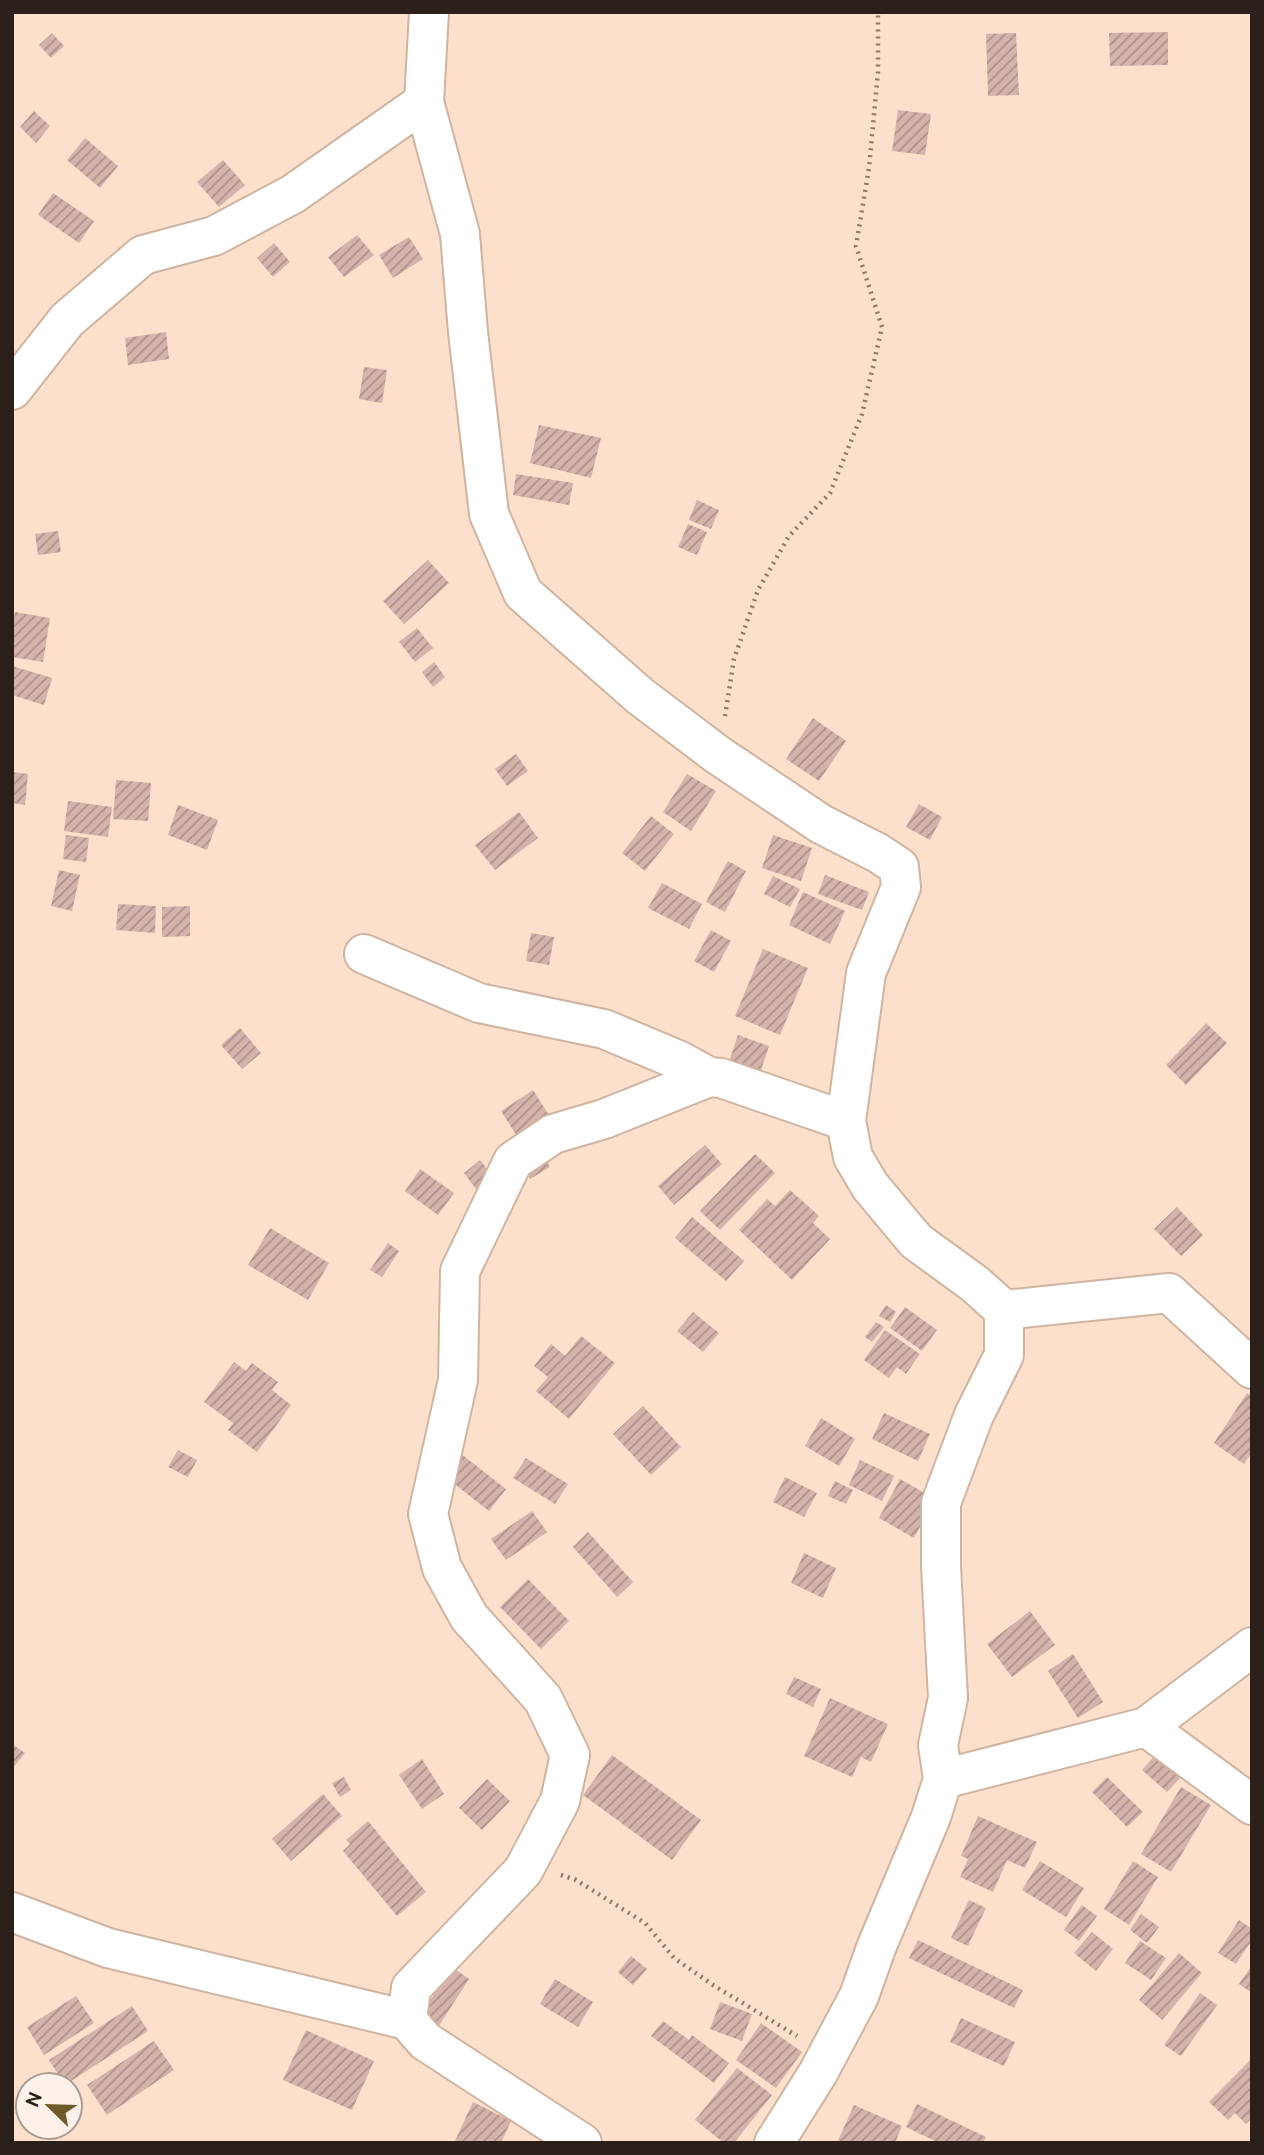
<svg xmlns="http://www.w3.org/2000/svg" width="1264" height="2155" font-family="Ubuntu,sans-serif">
	<defs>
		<pattern id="building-hatch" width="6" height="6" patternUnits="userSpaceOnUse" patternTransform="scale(1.75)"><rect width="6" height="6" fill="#d5b3ab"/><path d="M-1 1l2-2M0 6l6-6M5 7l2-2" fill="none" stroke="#ad918a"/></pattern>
	</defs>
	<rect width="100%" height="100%" fill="#fce0cc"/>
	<g fill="url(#building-hatch)">
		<polygon points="1168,32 1168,65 1110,66 1109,33"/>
		<polygon points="52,33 64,46 51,58 39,45"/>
		<polygon points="1016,33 1019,95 988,96 986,34"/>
		<polygon points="898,110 931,114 925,155 892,151"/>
		<polygon points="34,111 50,126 36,143 20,127"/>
		<polygon points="85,138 118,166 100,188 67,160"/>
		<polygon points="223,160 245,185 219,207 197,182"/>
		<polygon points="53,193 94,221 79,243 38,215"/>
		<polygon points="357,235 374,255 344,277 328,257"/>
		<polygon points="409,237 423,259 393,278 379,255"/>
		<polygon points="274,243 290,262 273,277 257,258"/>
		<polygon points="166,332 169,359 128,365 125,338"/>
		<polygon points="364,367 387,370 382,403 359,399"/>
		<polygon points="539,425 601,438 591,478 530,463"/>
		<polygon points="516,474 573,483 569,505 513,495"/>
		<polygon points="697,500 719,510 711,529 689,520"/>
		<polygon points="688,524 707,532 697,555 678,547"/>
		<polygon points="58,531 61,552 38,555 35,534"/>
		<polygon points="428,560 449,583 404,624 383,601"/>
		<polygon points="15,612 50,618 43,662 12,657 12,627"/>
		<polygon points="417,628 433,648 415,662 399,642"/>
		<polygon points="434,662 445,677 433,687 422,672"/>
		<polygon points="12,666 52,678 44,705 12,695"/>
		<polygon points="813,718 846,741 819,781 786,759"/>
		<polygon points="516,754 528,771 507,786 495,769"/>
		<polygon points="12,772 28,774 25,805 12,803"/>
		<polygon points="687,774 716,791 691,831 663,812"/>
		<polygon points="116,780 151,783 148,821 113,819"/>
		<polygon points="68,801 112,807 108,837 64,831"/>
		<polygon points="919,804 942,817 930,840 906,827"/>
		<polygon points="178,805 218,820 207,850 168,835"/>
		<polygon points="519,812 538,838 495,870 475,845"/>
		<polygon points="651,816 674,834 645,871 622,853"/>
		<polygon points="66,835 89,838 86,862 63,859"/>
		<polygon points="773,835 812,848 801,881 762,868"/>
		<polygon points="728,861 746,871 725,912 706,902"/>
		<polygon points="59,870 80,875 72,911 51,906"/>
		<polygon points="825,875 869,892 862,910 818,894"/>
		<polygon points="773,876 800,889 790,907 764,894"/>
		<polygon points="662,883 702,904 689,929 648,908"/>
		<polygon points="803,892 845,911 830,944 789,925"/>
		<polygon points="118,904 156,906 155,933 116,930"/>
		<polygon points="190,906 190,936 162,937 162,907"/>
		<polygon points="711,930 731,941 714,972 694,961"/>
		<polygon points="531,933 554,937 549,965 526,961"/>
		<polygon points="763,949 808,968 780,1035 735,1016"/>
		<polygon points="1206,1023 1227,1043 1186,1085 1166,1065"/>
		<polygon points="240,1028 261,1053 242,1069 221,1045"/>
		<polygon points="738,1035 769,1046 760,1073 729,1062"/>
		<polygon points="533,1090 552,1120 520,1141 501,1111"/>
		<polygon points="705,1145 722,1164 674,1205 658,1186"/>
		<polygon points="539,1149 550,1167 530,1179 519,1161"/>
		<polygon points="755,1154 775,1173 720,1230 700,1211"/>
		<polygon points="480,1160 496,1180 479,1193 464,1173"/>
		<polygon points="420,1169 454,1193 438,1215 405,1191"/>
		<polygon points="790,1190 819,1216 813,1223 830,1239 792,1280 739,1230 767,1199 775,1206"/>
		<polygon points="1177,1207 1203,1235 1181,1256 1154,1229"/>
		<polygon points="692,1217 744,1261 726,1281 675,1238"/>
		<polygon points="270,1228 329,1263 308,1300 248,1265"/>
		<polygon points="388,1243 399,1251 382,1277 370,1270"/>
		<polygon points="886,1305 896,1312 890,1322 879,1316"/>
		<polygon points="905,1307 937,1330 922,1351 890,1328"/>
		<polygon points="693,1312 719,1333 703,1352 677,1331"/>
		<polygon points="876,1322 884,1327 872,1342 865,1337"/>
		<polygon points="885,1330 920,1354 906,1374 897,1367 889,1378 864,1360"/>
		<polygon points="581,1336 615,1363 569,1419 536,1391 548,1377 534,1366 551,1344 565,1356"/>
		<polygon points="234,1362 246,1371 252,1363 278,1382 272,1390 291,1405 257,1452 228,1430 233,1423 204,1402"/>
		<polygon points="1247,1393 1252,1396 1252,1452 1244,1464 1214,1443"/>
		<polygon points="643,1406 681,1447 651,1475 613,1434"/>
		<polygon points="884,1413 930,1434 918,1461 872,1439"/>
		<polygon points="821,1418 855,1439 839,1466 805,1446"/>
		<polygon points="178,1450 197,1460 188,1477 168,1467"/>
		<polygon points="460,1453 506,1489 489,1511 443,1475"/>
		<polygon points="526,1458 568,1484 555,1504 513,1478"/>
		<polygon points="860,1460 894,1476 882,1501 849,1485"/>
		<polygon points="785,1477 817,1493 804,1517 773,1502"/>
		<polygon points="900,1479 935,1499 914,1538 879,1518"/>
		<polygon points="835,1481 853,1490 846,1504 828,1496"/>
		<polygon points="532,1511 547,1532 506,1560 491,1539"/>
		<polygon points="588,1532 633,1582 617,1597 573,1547"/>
		<polygon points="804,1553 836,1568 823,1598 791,1583"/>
		<polygon points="528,1579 569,1621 541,1649 500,1607"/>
		<polygon points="1030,1611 1055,1645 1012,1677 987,1644"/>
		<polygon points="1073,1654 1103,1702 1078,1718 1048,1671"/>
		<polygon points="794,1677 821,1689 813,1707 786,1694"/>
		<polygon points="830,1698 888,1724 871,1762 861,1757 852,1777 804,1756"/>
		<polygon points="12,1744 25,1753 12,1769"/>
		<polygon points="1157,1753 1182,1776 1167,1792 1142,1770"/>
		<polygon points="612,1755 701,1820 672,1860 583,1795"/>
		<polygon points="422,1759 444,1794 422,1809 399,1775"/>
		<polygon points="344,1777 351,1790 340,1797 332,1783"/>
		<polygon points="1107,1777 1143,1812 1127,1827 1092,1792"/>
		<polygon points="487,1779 510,1801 482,1830 459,1808"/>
		<polygon points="1181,1787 1211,1805 1171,1872 1141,1854"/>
		<polygon points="323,1794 342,1816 291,1861 272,1839"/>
		<polygon points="978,1816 1037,1842 1025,1868 1007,1860 993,1892 960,1877 968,1859 961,1856"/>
		<polygon points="368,1821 426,1892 397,1916 343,1851 350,1844 346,1840"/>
		<polygon points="1040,1861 1084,1888 1066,1917 1022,1890"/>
		<polygon points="1133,1861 1158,1877 1129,1925 1104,1909"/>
		<polygon points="969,1900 986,1908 968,1946 951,1938"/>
		<polygon points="1082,1905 1097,1916 1079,1941 1064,1930"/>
		<polygon points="1141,1914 1159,1927 1147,1943 1130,1930"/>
		<polygon points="1239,1920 1252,1929 1252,1940 1236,1964 1218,1953"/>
		<polygon points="1092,1932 1113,1949 1096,1971 1074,1953"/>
		<polygon points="918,1940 1023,1990 1014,2008 909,1958"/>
		<polygon points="1140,1941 1166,1958 1151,1980 1125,1963"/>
		<polygon points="1179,1953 1202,1973 1162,2020 1139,2000"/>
		<polygon points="631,1956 647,1969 633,1985 618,1972"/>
		<polygon points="1252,1965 1252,1993 1239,1984"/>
		<polygon points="452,1967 469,1979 435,2032 417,2020"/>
		<polygon points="555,1979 593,2002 578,2027 540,2004"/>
		<polygon points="1200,1993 1217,2005 1181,2056 1164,2045"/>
		<polygon points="76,1996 94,2023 44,2055 27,2027"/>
		<polygon points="720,2002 752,2014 742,2041 710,2029"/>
		<polygon points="132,2006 148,2031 65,2085 49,2060"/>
		<polygon points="961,2018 1015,2042 1004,2066 950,2042"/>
		<polygon points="663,2021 689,2040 692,2035 729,2063 714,2083 651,2036"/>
		<polygon points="761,2023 802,2052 776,2088 736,2060"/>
		<polygon points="306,2030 374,2061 352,2110 283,2080"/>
		<polygon points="154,2041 174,2070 107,2115 87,2085"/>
		<polygon points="1252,2058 1252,2118 1246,2124 1235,2113 1228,2120 1209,2102"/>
		<polygon points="737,2068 772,2095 734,2143 724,2143 695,2120"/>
		<polygon points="473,2102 511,2121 501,2143 454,2143"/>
		<polygon points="917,2104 986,2137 983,2143 939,2143 906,2127"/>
		<polygon points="854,2105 902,2126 895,2143 837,2143"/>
	</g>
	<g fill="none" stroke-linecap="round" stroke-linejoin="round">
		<g stroke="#cfb4a1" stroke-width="42">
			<g id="minor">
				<polyline points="429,12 424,102 460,234 468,332 489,514 523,593 640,696 718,755 821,824 878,853 899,867 901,887 866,973 846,1121 853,1157 870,1186 916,1241 975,1284 1004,1310 1004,1355 974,1415 941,1503 941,1566 948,1698 938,1745 943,1779 931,1817 876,1948 859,1996 818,2073 774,2143"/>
				<polyline points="12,390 67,320 143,255 214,236 293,194 424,102"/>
				<polyline points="364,954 479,1003 604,1029 678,1060 709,1077 721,1078 846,1121"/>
				<polyline points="1004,1310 1169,1293 1252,1369"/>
				<polyline points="1146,1727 1252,1805"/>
				<polyline points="943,1779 1146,1727 1252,1647"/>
				<polyline points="12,1912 108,1948 407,2020 425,2041 582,2143"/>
				<polyline points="407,2020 411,1988 523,1871 560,1801 570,1755 543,1699 469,1617 442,1568 428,1514 458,1380 460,1271 513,1161 553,1134 604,1119 709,1077"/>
			</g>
		</g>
		<g stroke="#8c796c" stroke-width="4.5" stroke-dasharray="2 5" stroke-linecap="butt">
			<polyline points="725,716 734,659 758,590 789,536 830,493 862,414 882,327 856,246 869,168 878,72 878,12"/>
			<polyline points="561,1875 576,1880 645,1923 674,1958 713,1985 797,2036"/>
		</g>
		<use href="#minor" stroke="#fff" stroke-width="38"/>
	</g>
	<rect width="1264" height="2155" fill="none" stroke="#2b2019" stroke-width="28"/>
	<g transform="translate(49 2106) rotate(293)"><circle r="33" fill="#fdf1e9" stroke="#a99d96" stroke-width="2"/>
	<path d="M0-5L12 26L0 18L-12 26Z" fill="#6d5a28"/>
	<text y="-10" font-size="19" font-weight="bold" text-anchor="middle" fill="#2b2019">N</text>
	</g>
</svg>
